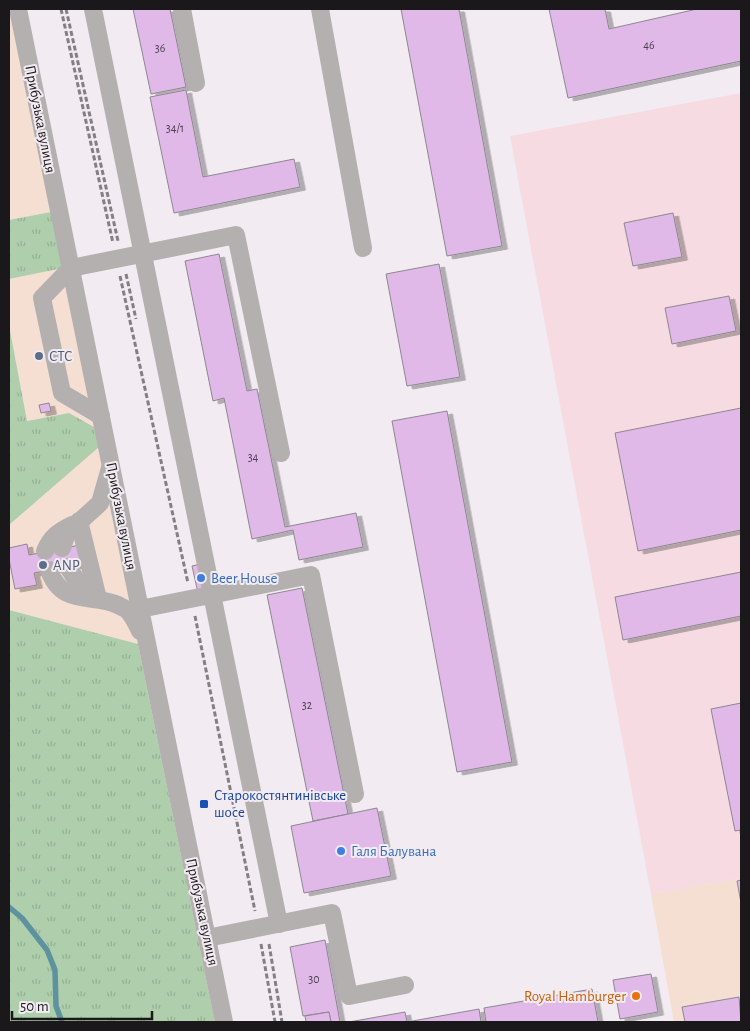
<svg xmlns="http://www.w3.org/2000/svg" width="750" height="1031" font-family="'Alegreya Sans',sans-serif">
	<defs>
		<pattern id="grass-tufts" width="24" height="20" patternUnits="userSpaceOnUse" patternTransform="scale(1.25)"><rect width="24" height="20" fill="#aeceac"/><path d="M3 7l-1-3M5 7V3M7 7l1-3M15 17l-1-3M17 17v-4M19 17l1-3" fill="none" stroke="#95b093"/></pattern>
		<filter id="shadow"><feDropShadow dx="5.5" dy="3" stdDeviation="0" flood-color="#0004"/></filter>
	</defs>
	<rect width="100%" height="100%" fill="#f2ebf1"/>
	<g fill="#f5ded2">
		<polygon points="9,9 51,212 9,220"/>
		<polygon points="63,268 94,427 69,413 27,421 9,325 9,279"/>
		<polygon points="99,447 138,644 9,610 9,525"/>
		<polygon points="741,878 741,1022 674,1022 651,894"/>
	</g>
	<polygon fill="#f6dce2" points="741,93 741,878 651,894 510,136"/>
	<g fill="url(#grass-tufts)">
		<polygon points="51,212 63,268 9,279 9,220"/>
		<polygon points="9,325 27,421 69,413 94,427 99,447 9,525"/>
		<polygon points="9,610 138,644 215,1022 9,1022"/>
	</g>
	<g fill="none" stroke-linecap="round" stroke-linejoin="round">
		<polyline stroke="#5f929f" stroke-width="5.5" points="9,907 22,918 47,950 55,970 56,1006 62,1022"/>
	</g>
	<g fill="#e0b9e9" stroke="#8d878f" filter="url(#shadow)">
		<polygon points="133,9 170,9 186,87 151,94"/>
		<polygon points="401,9 459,9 502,246 447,256"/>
		<polygon points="549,9 605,9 609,29 697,9 741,9 741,61 568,98"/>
		<polygon points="186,90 203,177 294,159 300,187 174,213 150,97"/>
		<polygon points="673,213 682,257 633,266 624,223"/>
		<polygon points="219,254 247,391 257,389 285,527 356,513 363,547 299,560 293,530 252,539 224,398 213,401 185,261"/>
		<polygon points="439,264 460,377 407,386 386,274"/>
		<polygon points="729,296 736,331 672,344 665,308"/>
		<polygon points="49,403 51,411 41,413 39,405"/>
		<polygon points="741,408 741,530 638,551 615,433"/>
		<polygon points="447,411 512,762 457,772 392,421"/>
		<polygon points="27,544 29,555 80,545 84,564 34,573 37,585 15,589 9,559 9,548"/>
		<polygon points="205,563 211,590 198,593 192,566"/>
		<polygon points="741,572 741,616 623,640 615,597"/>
		<polygon points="302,588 348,814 313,821 267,595"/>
		<polygon points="741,703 741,830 735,831 711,709"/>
		<polygon points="377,808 391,876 304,893 291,826"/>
		<polygon points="741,880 741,903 737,881"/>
		<polygon points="325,940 340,1022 331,1022 329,1012 303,1016 290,947"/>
		<polygon points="651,974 658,1012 620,1019 613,980"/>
		<polygon points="592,989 598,1022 486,1022 484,1008"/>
		<polygon points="739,997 741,1022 685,1022 682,1007"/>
		<polygon points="479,1009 481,1022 349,1022 405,1012 407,1022"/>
		<polygon points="329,1012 331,1022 306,1022 305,1016"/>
	</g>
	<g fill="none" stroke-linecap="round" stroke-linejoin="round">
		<g stroke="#847f84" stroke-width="3" stroke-dasharray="5 2.5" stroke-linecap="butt">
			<polyline points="61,9 113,243"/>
			<polyline points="66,9 118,241"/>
			<polyline points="126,274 136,319"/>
			<polyline points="120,276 188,583"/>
			<polyline points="195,616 255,911"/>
			<polyline points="261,944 275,1022"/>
			<polyline points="269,944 282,1022"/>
		</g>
		<g stroke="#b4b0b0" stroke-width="18">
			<polyline points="18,9 224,1022"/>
			<polyline points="93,9 279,924"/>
			<polyline points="182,9 196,83"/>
			<polyline points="320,9 363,248"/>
			<polyline points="101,416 62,393 42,298 71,268 236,235 281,453"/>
			<polyline points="79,521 98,599"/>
			<polyline points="62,548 67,533 100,503 110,468"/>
			<path d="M45 551C51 537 58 532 72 525"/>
			<polyline points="68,567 75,578 98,599"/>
			<path d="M49 570C62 607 92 593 118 605 121 607 126 608 128 611 133 616 137 625 140 631"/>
			<polyline points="140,609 311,575 355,794"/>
			<polyline points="207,938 332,913 349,996 405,985"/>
		</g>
	</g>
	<g fill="#5c6f8a" stroke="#f2ebf1" stroke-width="2">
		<circle cx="39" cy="356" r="5"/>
		<circle cx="43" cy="565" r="5"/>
	</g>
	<g fill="#3f7fe0" stroke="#f2ebf1" stroke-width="2">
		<circle cx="201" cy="578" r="5"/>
		<circle cx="341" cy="851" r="5"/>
	</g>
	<rect fill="#1a4fb4" stroke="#f2ebf1" stroke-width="2" x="199" y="799" width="10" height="10" rx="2.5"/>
	<circle fill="#e8710a" stroke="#f2ebf1" stroke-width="2" cx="636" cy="996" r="5"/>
	<g text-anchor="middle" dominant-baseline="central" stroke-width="4" stroke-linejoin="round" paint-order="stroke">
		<g font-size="12" fill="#4c404e">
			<text x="649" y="45">46</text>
			<text x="160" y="48">36</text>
			<text x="175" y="128">34/1</text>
			<text x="253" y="457">34</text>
			<text x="307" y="705">32</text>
			<text x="314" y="979">30</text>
		</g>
		<g font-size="15" fill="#1b181b" stroke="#f2ebf1">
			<text transform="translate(40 119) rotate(79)">Прибузька вулиця</text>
			<text transform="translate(121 516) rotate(79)">Прибузька вулиця</text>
			<text transform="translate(202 912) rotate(78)">Прибузька вулиця</text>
		</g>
		<g font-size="15" fill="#4e5e75" stroke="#f2ebf1" text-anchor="start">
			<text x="49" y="356">СТС</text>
			<text x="53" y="565">ANP</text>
		</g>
		<g font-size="15" fill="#366cbe" stroke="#f2ebf1" text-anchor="start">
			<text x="211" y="578">Beer House</text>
			<text x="351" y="851">Галя Балувана</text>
		</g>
		<g font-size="15" fill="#164399" stroke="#f2ebf1" text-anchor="start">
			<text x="214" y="795">Старокостянтинівське<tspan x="214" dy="17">шосе</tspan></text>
		</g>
		<g font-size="15" fill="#c56008" stroke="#f2ebf1" text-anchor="end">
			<text x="626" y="996">Royal Hamburger</text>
		</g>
	</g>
	<rect width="750" height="1031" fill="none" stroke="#1b181b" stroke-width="20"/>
	<path d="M12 1011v8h140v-8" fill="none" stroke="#1b181b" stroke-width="2.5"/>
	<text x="20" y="1011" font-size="15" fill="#1b181b" stroke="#f2ebf1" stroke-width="4" paint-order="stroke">50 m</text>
</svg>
